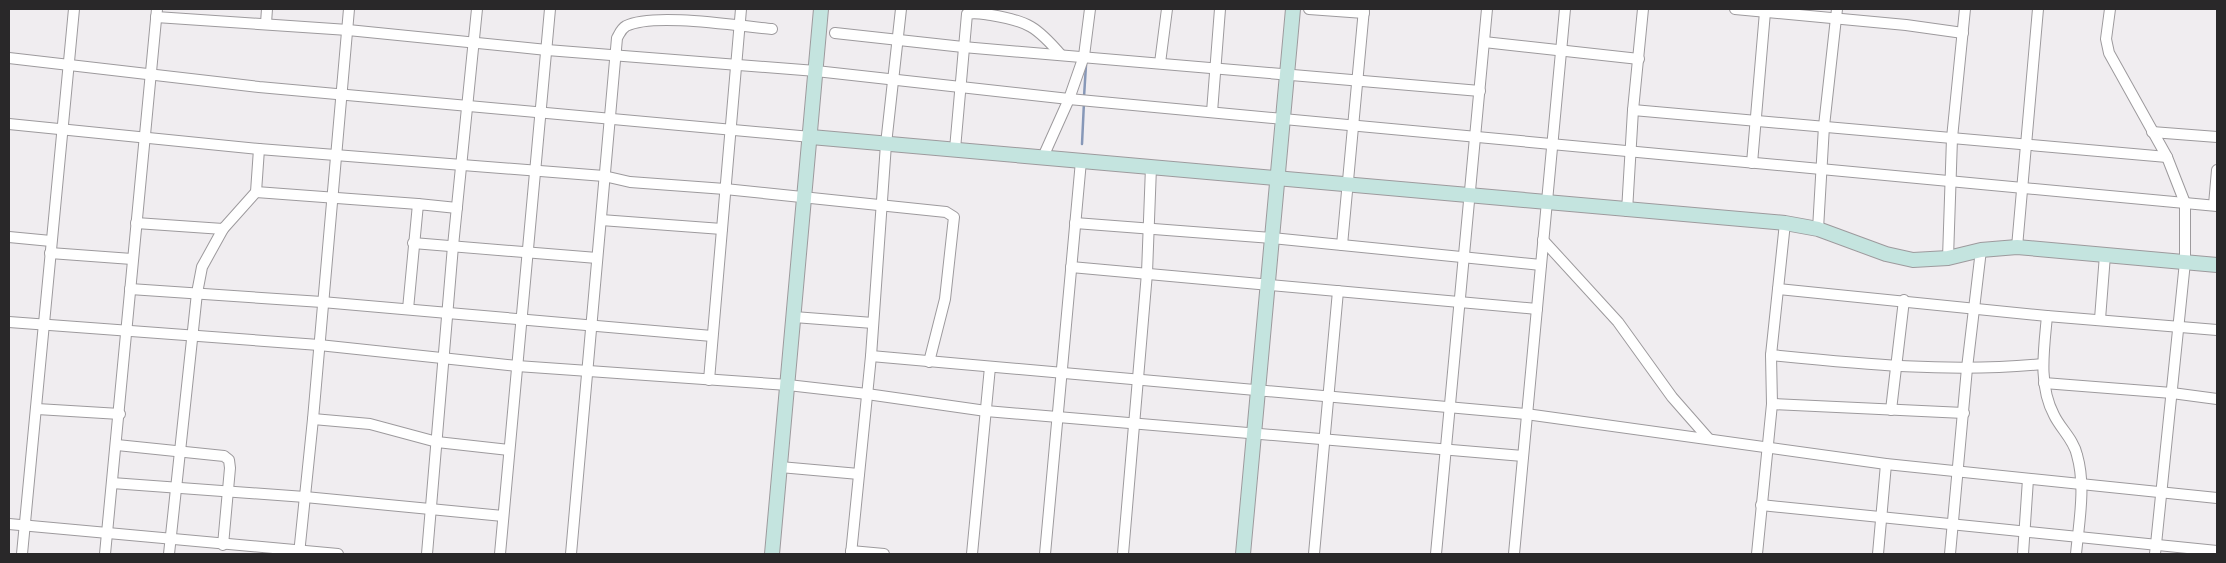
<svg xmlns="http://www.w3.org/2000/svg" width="2226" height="563" font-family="Rubik,sans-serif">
	<rect width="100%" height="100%" fill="#f0edf0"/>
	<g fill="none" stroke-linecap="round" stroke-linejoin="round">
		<g stroke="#8798b8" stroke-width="2.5">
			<polyline points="1084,97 1086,65"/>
			<polyline points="1082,144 1084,102"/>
		</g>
		<g stroke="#9d9a9d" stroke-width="12">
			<g id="street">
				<polyline points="1309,9 1364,13"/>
				<polyline points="1735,9 1906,25 1963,33"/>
				<polyline points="2110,9 2106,39 2109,53 2167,157 2185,203 2185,262 2155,554"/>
				<polyline points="156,17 348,30 547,50 816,71 1069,99 2217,206"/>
				<polyline points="266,23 267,9"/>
				<polyline points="835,33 963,47 1480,91"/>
				<polyline points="1484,42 1639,59"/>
				<polyline points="9,58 259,87 811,137"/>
				<polyline points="1160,63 1167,9"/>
				<polyline points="1633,110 2167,157"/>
				<polyline points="1212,112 1220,9"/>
				<polyline points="9,124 259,149 604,176 630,182 725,189 946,212 954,217 945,299 929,362"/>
				<polyline points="2152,132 2217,137"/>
				<path d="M955 149 967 14C975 12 983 14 991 15 1028 21 1037 27 1061 55"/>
				<polyline points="1043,157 1069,99 1084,56 1090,9"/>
				<polyline points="1752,163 1765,12"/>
				<polyline points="256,192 418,204"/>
				<polyline points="2214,205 2217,170"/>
				<polyline points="1627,211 1633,110 1643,9"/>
				<polyline points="601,220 722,229"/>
				<polyline points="136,223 223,229 256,192 259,149"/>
				<polyline points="1075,223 1272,238 1541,265"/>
				<polyline points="1818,229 1824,126 1837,9"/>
				<polyline points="9,237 51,241"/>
				<polyline points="1543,240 1618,322 1672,397 1708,438"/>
				<polyline points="413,243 597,258"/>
				<polyline points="1342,245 1364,9"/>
				<polyline points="2017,247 2038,9"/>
				<polyline points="50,253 132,259"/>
				<polyline points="1948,258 1952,138 1965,9"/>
				<polyline points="1071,267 1537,309"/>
				<polyline points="130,289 322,302 712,336"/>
				<polyline points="1778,289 2047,316 2217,330"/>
				<polyline points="408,309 418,204 457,208"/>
				<path d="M2047 316C2044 349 2038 385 2054 415 2060 428 2074 440 2077 455 2086 486 2079 522 2076 554"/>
				<polyline points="794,317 873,323"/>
				<polyline points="2100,319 2105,255"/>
				<polyline points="9,322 319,345 517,366 788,385 867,394 986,411 1523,456"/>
				<path d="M1771 355C1861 364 1951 373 2043 364"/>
				<polyline points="871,356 1526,414 1886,464 2217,498"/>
				<polyline points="709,380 741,9"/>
				<polyline points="2044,383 2172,393 2217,399"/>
				<polyline points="1772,404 1964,413"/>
				<polyline points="37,409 120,414"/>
				<polyline points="1891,410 1904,300"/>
				<polyline points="313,419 370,424 437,442 509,450"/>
				<polyline points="117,445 224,456 229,460 230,468 223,545"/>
				<polyline points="780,467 859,474"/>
				<polyline points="112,483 305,497 503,516"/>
				<polyline points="1761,505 2217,551"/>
				<polyline points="9,524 338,554"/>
				<polyline points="851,551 884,554"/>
				<polyline points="22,554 74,9"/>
				<polyline points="105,554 157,9"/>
				<polyline points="169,554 197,293 202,267 223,229"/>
				<polyline points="299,554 313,419 349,9"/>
				<polyline points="427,554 453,246 477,9"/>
				<polyline points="500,554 550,9"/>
				<path d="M571 554 617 38C620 33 621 29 626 26 653 12 739 26 772 29"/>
				<polyline points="851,554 871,356 886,144 901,9"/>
				<polyline points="972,554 990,367"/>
				<polyline points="1045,554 1081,161"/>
				<polyline points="1123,554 1147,273 1151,167"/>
				<polyline points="1314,554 1338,291"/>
				<polyline points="1436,554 1487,9"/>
				<polyline points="1514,554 1565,9"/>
				<polyline points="1757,554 1772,404 1771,355 1785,223"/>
				<polyline points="1878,554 1886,464"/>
				<polyline points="1950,554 1967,368 1981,250"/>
				<polyline points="2023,554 2028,479"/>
			</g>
		</g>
		<g stroke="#9d9a9d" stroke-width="16">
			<g id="secondary">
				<polyline points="811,137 1785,223 1818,229 1886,254 1913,260 1948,258 1981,250 2017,247 2217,265"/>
				<polyline points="772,554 821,9"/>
				<polyline points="1243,554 1293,9"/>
			</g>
		</g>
		<use href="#street" stroke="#fff" stroke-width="10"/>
		<use href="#secondary" stroke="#c4e4df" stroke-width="14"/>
	</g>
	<rect width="2226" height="563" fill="none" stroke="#292829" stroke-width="20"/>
</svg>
